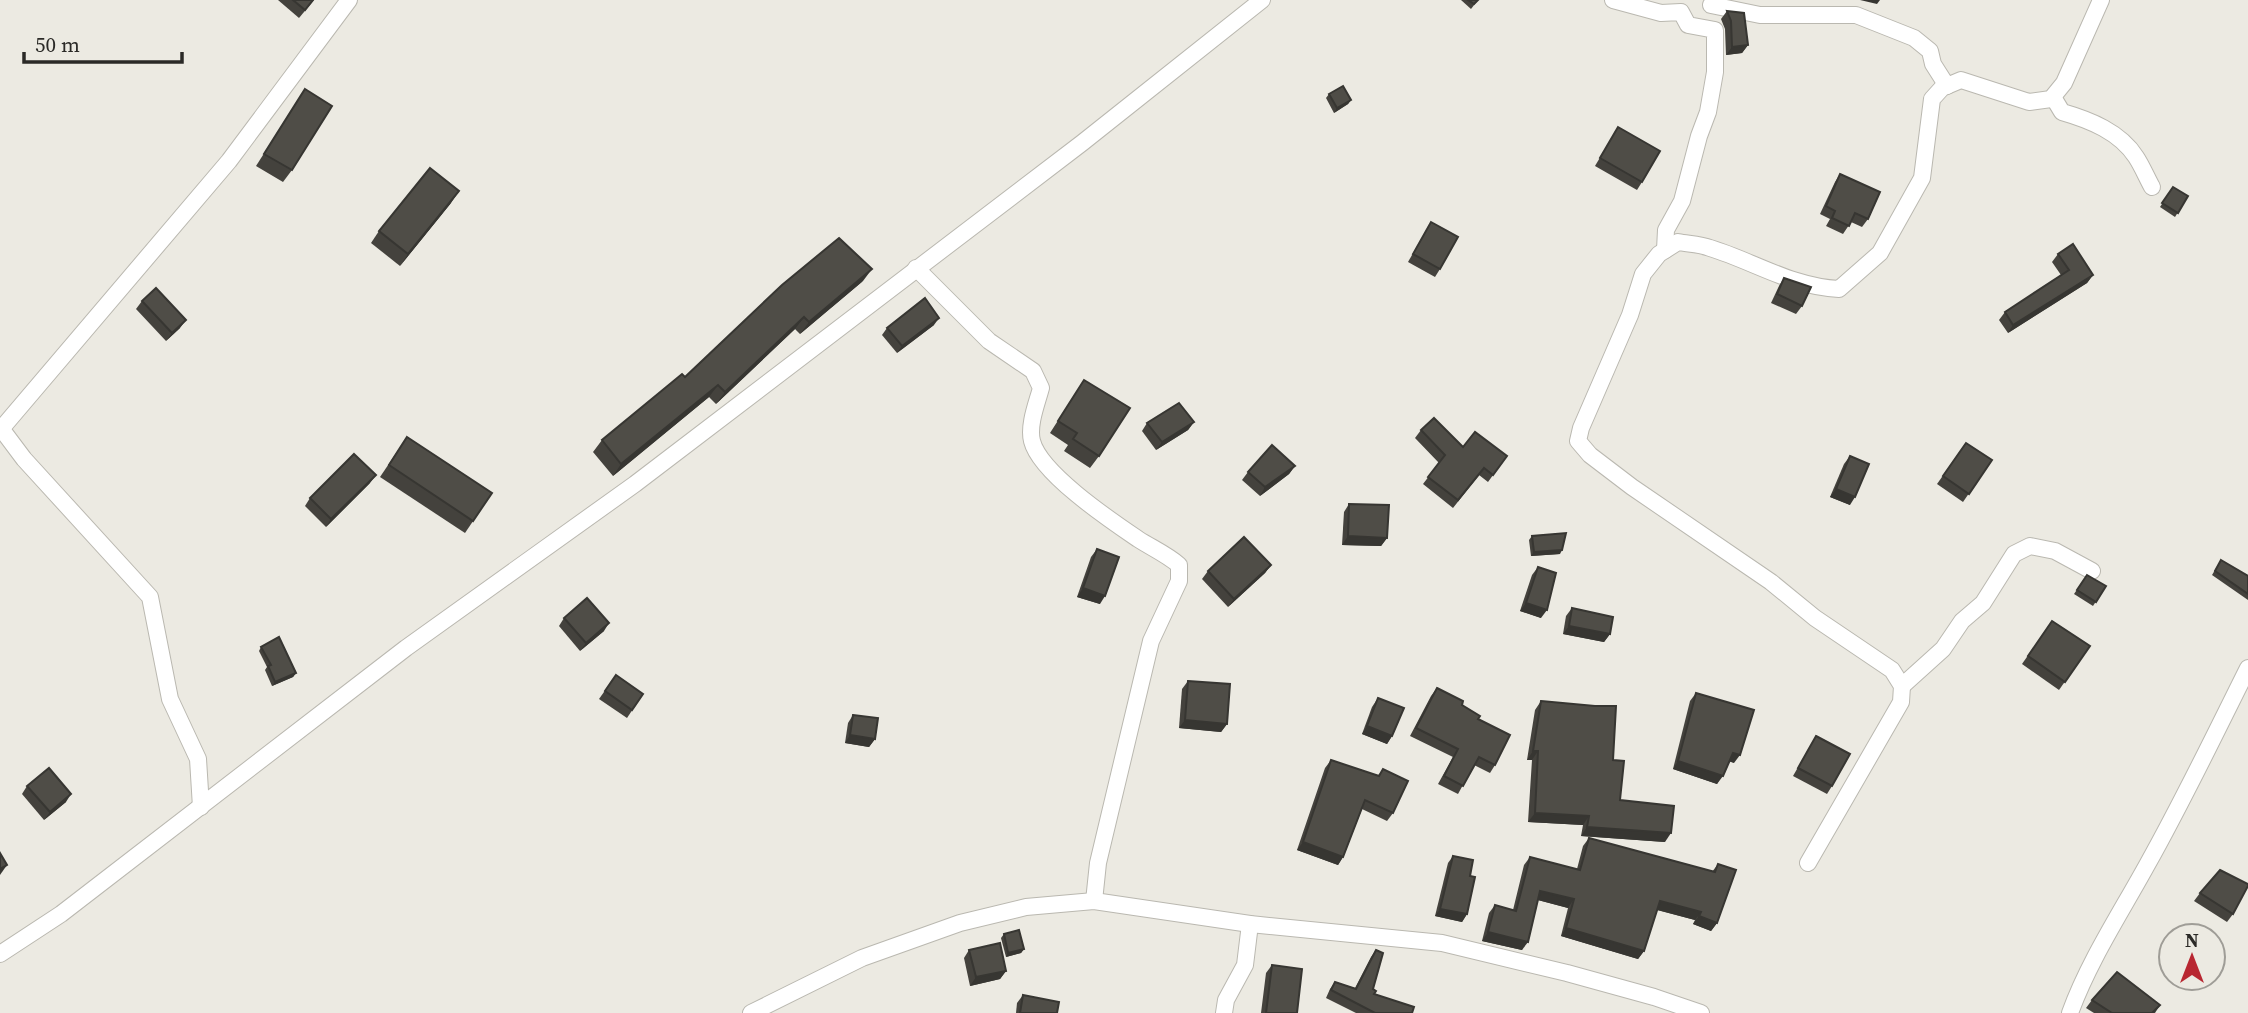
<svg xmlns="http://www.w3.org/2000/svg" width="2248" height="1013" font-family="'Source Serif 4',serif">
	<rect width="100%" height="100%" fill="#eceae2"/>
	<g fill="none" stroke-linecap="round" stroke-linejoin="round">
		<g stroke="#bab8b0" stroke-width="18">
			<g id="street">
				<polyline points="1613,0 1661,13 1681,12 1688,25 1715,30 1715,72 1708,112 1699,136 1682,201 1666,230 1665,250"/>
				<polyline points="1711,5 1760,15 1856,15 1914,38 1930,51 1933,64 1947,86"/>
				<path d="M2053 97 2062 112C2090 120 2120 132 2136 157 2142 166 2147 178 2152 187"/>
				<path d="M916 268 989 341 1033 371 1041 388C1037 403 1028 425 1032 441 1040 473 1110 520 1138 539 1152 548 1166 554 1179 565V581L1151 641 1098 863 1094 901"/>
				<polyline points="0,427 24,459 150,597 170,699 198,759 201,807"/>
				<polyline points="2,428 229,161 349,0"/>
				<polyline points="1902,686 1943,649 1962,621 1983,603 2014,554 2030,546 2055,551 2092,571"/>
				<path d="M1808 863 1901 702 1902 686 1892 670 1815 618 1771 582 1632 487 1590 455 1578 441 1581 428 1630 315 1643 274 1659 254 1678 242C1688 244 1700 244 1710 248 1753 261 1792 287 1839 289L1880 253 1922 178 1932 99 1942 88 1961 80 2029 102 2051 99 2064 83 2101 0"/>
				<polyline points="0,954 61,914 406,648 635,484 1082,143 1262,0"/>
				<polyline points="751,1013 862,958 960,923 1026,907 1094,901 1250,924 1442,943 1567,973 1654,997 1701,1013"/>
				<polyline points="1224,1013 1226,1000 1245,965 1250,924"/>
				<path d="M2070 1013C2089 961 2120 914 2147 865 2183 801 2215 734 2248 668"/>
			</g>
		</g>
		<use href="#street" stroke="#fff" stroke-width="16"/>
	</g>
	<g fill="#44423d">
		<polygon points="278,0 314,0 299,18"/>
		<polygon points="1461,0 1478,0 1471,9"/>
		<polygon points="1727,11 1748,45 1742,53 1726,55 1725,29 1721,19"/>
		<polygon points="305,89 292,170 283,182 256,166"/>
		<polygon points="1329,94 1351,100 1348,104 1334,113 1326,98"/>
		<polygon points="1618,127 1642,182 1637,190 1595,166"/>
		<polygon points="1840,174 1868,219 1862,227 1851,222 1843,234 1826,226 1830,219 1820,214 1835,182"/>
		<polygon points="2173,187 2188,196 2175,217 2160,207"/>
		<polygon points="451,203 400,266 371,243 379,231"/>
		<polygon points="1431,222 1440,269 1435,277 1408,262"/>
		<polygon points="2058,254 2093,275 2087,283 2008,333 1999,320 2005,312 2061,275 2052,262"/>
		<polygon points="1784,278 1802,306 1796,314 1771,303 1779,286"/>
		<polygon points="863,281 800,334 795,329 716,404 709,397 613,476 593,452 602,440 685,377"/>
		<polygon points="142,301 180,328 166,341 136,309"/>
		<polygon points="934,325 897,353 882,335 887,328"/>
		<polygon points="1084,380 1099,456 1090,468 1064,451 1068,445 1050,433"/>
		<polygon points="1194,422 1188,430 1156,450 1142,431 1147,423"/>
		<polygon points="1421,430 1463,447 1507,456 1488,482 1479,475 1453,508 1423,484 1439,463 1415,438"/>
		<polygon points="407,437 492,493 465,533 380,477"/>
		<polygon points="1966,443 1992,460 1963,502 1937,484"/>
		<polygon points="1850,456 1850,505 1830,497 1844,464"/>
		<polygon points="1295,466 1289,474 1260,496 1242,480 1248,472"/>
		<polygon points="370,483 326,527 305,506 310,498"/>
		<polygon points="1349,504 1387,538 1381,546 1342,545 1344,512"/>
		<polygon points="1532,536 1560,554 1531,556 1529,540"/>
		<polygon points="1097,549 1100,604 1077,597 1091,557"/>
		<polygon points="2221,560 2248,576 2248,600 2212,575"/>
		<polygon points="1271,565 1265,573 1228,607 1202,579 1208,571"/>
		<polygon points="1538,567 1541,618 1520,611 1532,575"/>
		<polygon points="2087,575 2106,586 2093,606 2074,594"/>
		<polygon points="1572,608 1610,634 1604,642 1563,634 1566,616"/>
		<polygon points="564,618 604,631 580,651 559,626"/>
		<polygon points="2052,621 2090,646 2059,690 2022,664"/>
		<polygon points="261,647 296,673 293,677 272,686 265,670 267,667 259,651"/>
		<polygon points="616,675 643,694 627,718 599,699"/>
		<polygon points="1188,681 1227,724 1221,732 1179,728 1182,689"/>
		<polygon points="1437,688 1462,705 1478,719 1495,765 1490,773 1474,765 1458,794 1438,784 1453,757 1410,736 1431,696"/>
		<polygon points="1696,693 1734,763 1730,761 1717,784 1673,769 1690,701"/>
		<polygon points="1378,698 1392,736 1387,744 1362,734 1372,707"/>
		<polygon points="1541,701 1613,760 1620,800 1665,842 1581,836 1583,825 1528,822 1532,760 1527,760 1535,710"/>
		<polygon points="853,715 875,739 869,747 845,743 848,723"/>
		<polygon points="1816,736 1832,786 1827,794 1793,776"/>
		<polygon points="1331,760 1378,776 1383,769 1393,813 1387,821 1362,809 1343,857 1338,865 1297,850 1325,768"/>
		<polygon points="27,786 66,802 44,820 22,794"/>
		<polygon points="1589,838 1712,872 1718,864 1717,923 1711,931 1693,924 1695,920 1657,910 1644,951 1638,959 1561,936 1568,908 1538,900 1522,950 1482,941 1489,913 1495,905 1513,910 1524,865 1530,857 1577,869 1583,846"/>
		<polygon points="1453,856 1470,876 1467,914 1462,922 1435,916 1448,863"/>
		<polygon points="2200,893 2233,914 2227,922 2194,901"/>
		<polygon points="1004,934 1024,949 1021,953 1006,957 1001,938"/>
		<polygon points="969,950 1006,971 1000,979 970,986 964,958"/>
		<polygon points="1376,950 1373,989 1374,994 1412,1013 1356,1013 1326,998 1330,989 1335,982 1355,988 1371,957"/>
		<polygon points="1272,965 1297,1013 1261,1013 1266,973"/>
		<polygon points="1023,995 1057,1013 1016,1013 1017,1003"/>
		<polygon points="2092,1000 2160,1005 2155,1013 2094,1013 2086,1008"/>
	</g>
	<g fill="#373632">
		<polygon points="1860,0 1880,0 1877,4"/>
		<polygon points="1748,45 1742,53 1726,55 1732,47"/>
		<polygon points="1351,100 1348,104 1334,113 1337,108"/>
		<polygon points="459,191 451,203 400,266 408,254"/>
		<polygon points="872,269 863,281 800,334 809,322"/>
		<polygon points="2093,275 2087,283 2008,333 2013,325"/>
		<polygon points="804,317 795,329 716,404 725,392"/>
		<polygon points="939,318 934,325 897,353 902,346"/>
		<polygon points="186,320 180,328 166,341 172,333"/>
		<polygon points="718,385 709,397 613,476 621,464"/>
		<polygon points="1194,422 1188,430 1156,450 1162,442"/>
		<polygon points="1295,466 1289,474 1260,496 1265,487"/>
		<polygon points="376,475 370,483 326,527 331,519"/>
		<polygon points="1836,489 1855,497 1850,505 1830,497"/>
		<polygon points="1348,536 1387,538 1381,546 1342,545"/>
		<polygon points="1562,550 1560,554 1531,556 1534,552"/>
		<polygon points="1271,565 1265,573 1228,607 1234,599"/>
		<polygon points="1083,588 1105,596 1100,604 1077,597"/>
		<polygon points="1526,603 1547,610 1541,618 1520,611"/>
		<polygon points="609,623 604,631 580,651 586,643"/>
		<polygon points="1569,626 1610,634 1604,642 1563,634"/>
		<polygon points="296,673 293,677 272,686 275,682"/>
		<polygon points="1185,720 1227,724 1221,732 1179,728"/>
		<polygon points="1367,726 1392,736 1387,744 1362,734"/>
		<polygon points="850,735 875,739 869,747 845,743"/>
		<polygon points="1533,751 1538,751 1532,760 1527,760"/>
		<polygon points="1733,753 1740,755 1734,763 1728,761"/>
		<polygon points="1678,761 1723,776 1717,784 1673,769"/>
		<polygon points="71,794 66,802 44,820 50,812"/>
		<polygon points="1535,813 1589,816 1583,825 1528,822"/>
		<polygon points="1587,827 1671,833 1665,842 1581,836"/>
		<polygon points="1303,842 1343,857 1338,865 1297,850"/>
		<polygon points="7,865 0,875 0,869"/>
		<polygon points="1540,891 1574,899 1568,908 1534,899"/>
		<polygon points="1660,901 1701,912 1695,920 1654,909"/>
		<polygon points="1440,909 1467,914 1462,922 1435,916"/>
		<polygon points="1699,916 1717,923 1711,931 1693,924"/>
		<polygon points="1566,928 1644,951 1638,959 1561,936"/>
		<polygon points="1488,932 1528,942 1522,950 1482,941"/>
		<polygon points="1024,949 1021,953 1006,957 1008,953"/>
		<polygon points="1006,971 1000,979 970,986 976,977"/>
	</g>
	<g fill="#4f4d47" stroke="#373632" stroke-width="2">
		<polygon points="293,0 313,0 305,10"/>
		<polygon points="1468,0 1478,0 1474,4"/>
		<polygon points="1727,11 1744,13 1748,45 1732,47 1731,21"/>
		<polygon points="1343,86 1351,100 1337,108 1329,94"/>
		<polygon points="305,89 332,106 292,170 264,154"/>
		<polygon points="1618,127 1660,151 1642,182 1600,158"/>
		<polygon points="430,168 459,191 408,254 379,231"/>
		<polygon points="1840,174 1880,192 1868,219 1855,213 1849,226 1832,218 1835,211 1826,206"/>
		<polygon points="2173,187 2188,196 2178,213 2162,203"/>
		<polygon points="1431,222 1458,237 1440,269 1413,254"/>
		<polygon points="839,238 872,269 809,322 804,317 725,392 718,385 621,464 602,440 682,374 685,377 782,285"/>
		<polygon points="2073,244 2093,275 2013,325 2005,312 2069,270 2058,254"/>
		<polygon points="1784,278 1811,287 1802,306 1777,294"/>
		<polygon points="156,288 186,320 172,333 142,301"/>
		<polygon points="925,298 939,318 902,346 887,328"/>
		<polygon points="1084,380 1130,408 1099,456 1073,439 1077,433 1058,421"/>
		<polygon points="1179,403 1194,422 1162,442 1147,423"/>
		<polygon points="1434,418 1463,447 1475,432 1507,456 1493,475 1484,468 1458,500 1428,477 1445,455 1421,430"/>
		<polygon points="407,437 492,493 473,521 389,465"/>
		<polygon points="1966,443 1992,460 1969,494 1943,476"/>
		<polygon points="1272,445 1295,466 1265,487 1248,472"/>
		<polygon points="354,454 376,475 331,519 310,498"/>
		<polygon points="1850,456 1869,464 1855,497 1836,489"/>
		<polygon points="1349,504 1389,505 1387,538 1348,536"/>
		<polygon points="1566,533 1562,550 1534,552 1532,536"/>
		<polygon points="1244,537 1271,565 1234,599 1208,571"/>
		<polygon points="1097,549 1119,557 1105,596 1083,588"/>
		<polygon points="2221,560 2248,576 2248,594 2215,571"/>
		<polygon points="1538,567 1556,573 1547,610 1526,603"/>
		<polygon points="2087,575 2106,586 2096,602 2077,590"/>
		<polygon points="587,598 609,623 586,643 564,618"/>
		<polygon points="1572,608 1613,617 1610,634 1569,626"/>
		<polygon points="2052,621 2090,646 2065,682 2028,656"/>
		<polygon points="279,637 296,673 275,682 268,666 271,665 261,647"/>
		<polygon points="616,675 643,694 632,710 605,691"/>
		<polygon points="1188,681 1230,684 1227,724 1185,720"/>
		<polygon points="1437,688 1463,701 1462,705 1480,716 1478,719 1510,735 1495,765 1479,757 1463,786 1444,776 1458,749 1416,728"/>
		<polygon points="1696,693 1754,710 1740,755 1733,753 1723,776 1678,761"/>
		<polygon points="1378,698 1404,708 1392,736 1367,726"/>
		<polygon points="1541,701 1595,706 1616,706 1613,760 1624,761 1620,800 1674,806 1671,833 1587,827 1589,816 1535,813 1538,751 1533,751"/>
		<polygon points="853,715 878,718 875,739 850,735"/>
		<polygon points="1816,736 1850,754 1832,786 1798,768"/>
		<polygon points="1331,760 1379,776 1383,769 1408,781 1393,813 1365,800 1343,857 1303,842"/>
		<polygon points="49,768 71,794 50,812 27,786"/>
		<polygon points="1589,838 1715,872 1718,864 1736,870 1717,923 1699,916 1701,912 1660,901 1644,951 1566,928 1574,899 1540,891 1528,942 1488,932 1495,905 1516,911 1530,857 1580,870"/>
		<polygon points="0,853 7,865 0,869"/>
		<polygon points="1453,856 1473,860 1470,876 1475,877 1467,914 1440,909"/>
		<polygon points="2220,870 2248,884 2248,886 2233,914 2200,893"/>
		<polygon points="1019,930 1024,949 1008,953 1004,934"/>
		<polygon points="1000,943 1006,971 976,977 969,950"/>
		<polygon points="1376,950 1383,953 1373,989 1376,991 1374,994 1414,1007 1412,1013 1375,1013 1331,990 1335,982 1356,989"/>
		<polygon points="1272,965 1302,969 1297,1013 1266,1013"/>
		<polygon points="2117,972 2160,1005 2152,1013 2112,1013 2092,1000"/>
		<polygon points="1023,995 1059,1002 1057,1013 1020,1013"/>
	</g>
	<g transform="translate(2192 957)"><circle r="33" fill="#eceae2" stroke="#9f9d97" stroke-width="2"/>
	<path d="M0-5L12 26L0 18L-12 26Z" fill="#b82731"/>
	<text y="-10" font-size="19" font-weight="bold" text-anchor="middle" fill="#2b2a27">N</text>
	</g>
	<path d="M24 52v10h158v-10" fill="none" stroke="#2b2a27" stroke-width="3.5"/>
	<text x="35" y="52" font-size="21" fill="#2b2a27" stroke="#eceae2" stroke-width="5" paint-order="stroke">50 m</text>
</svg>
